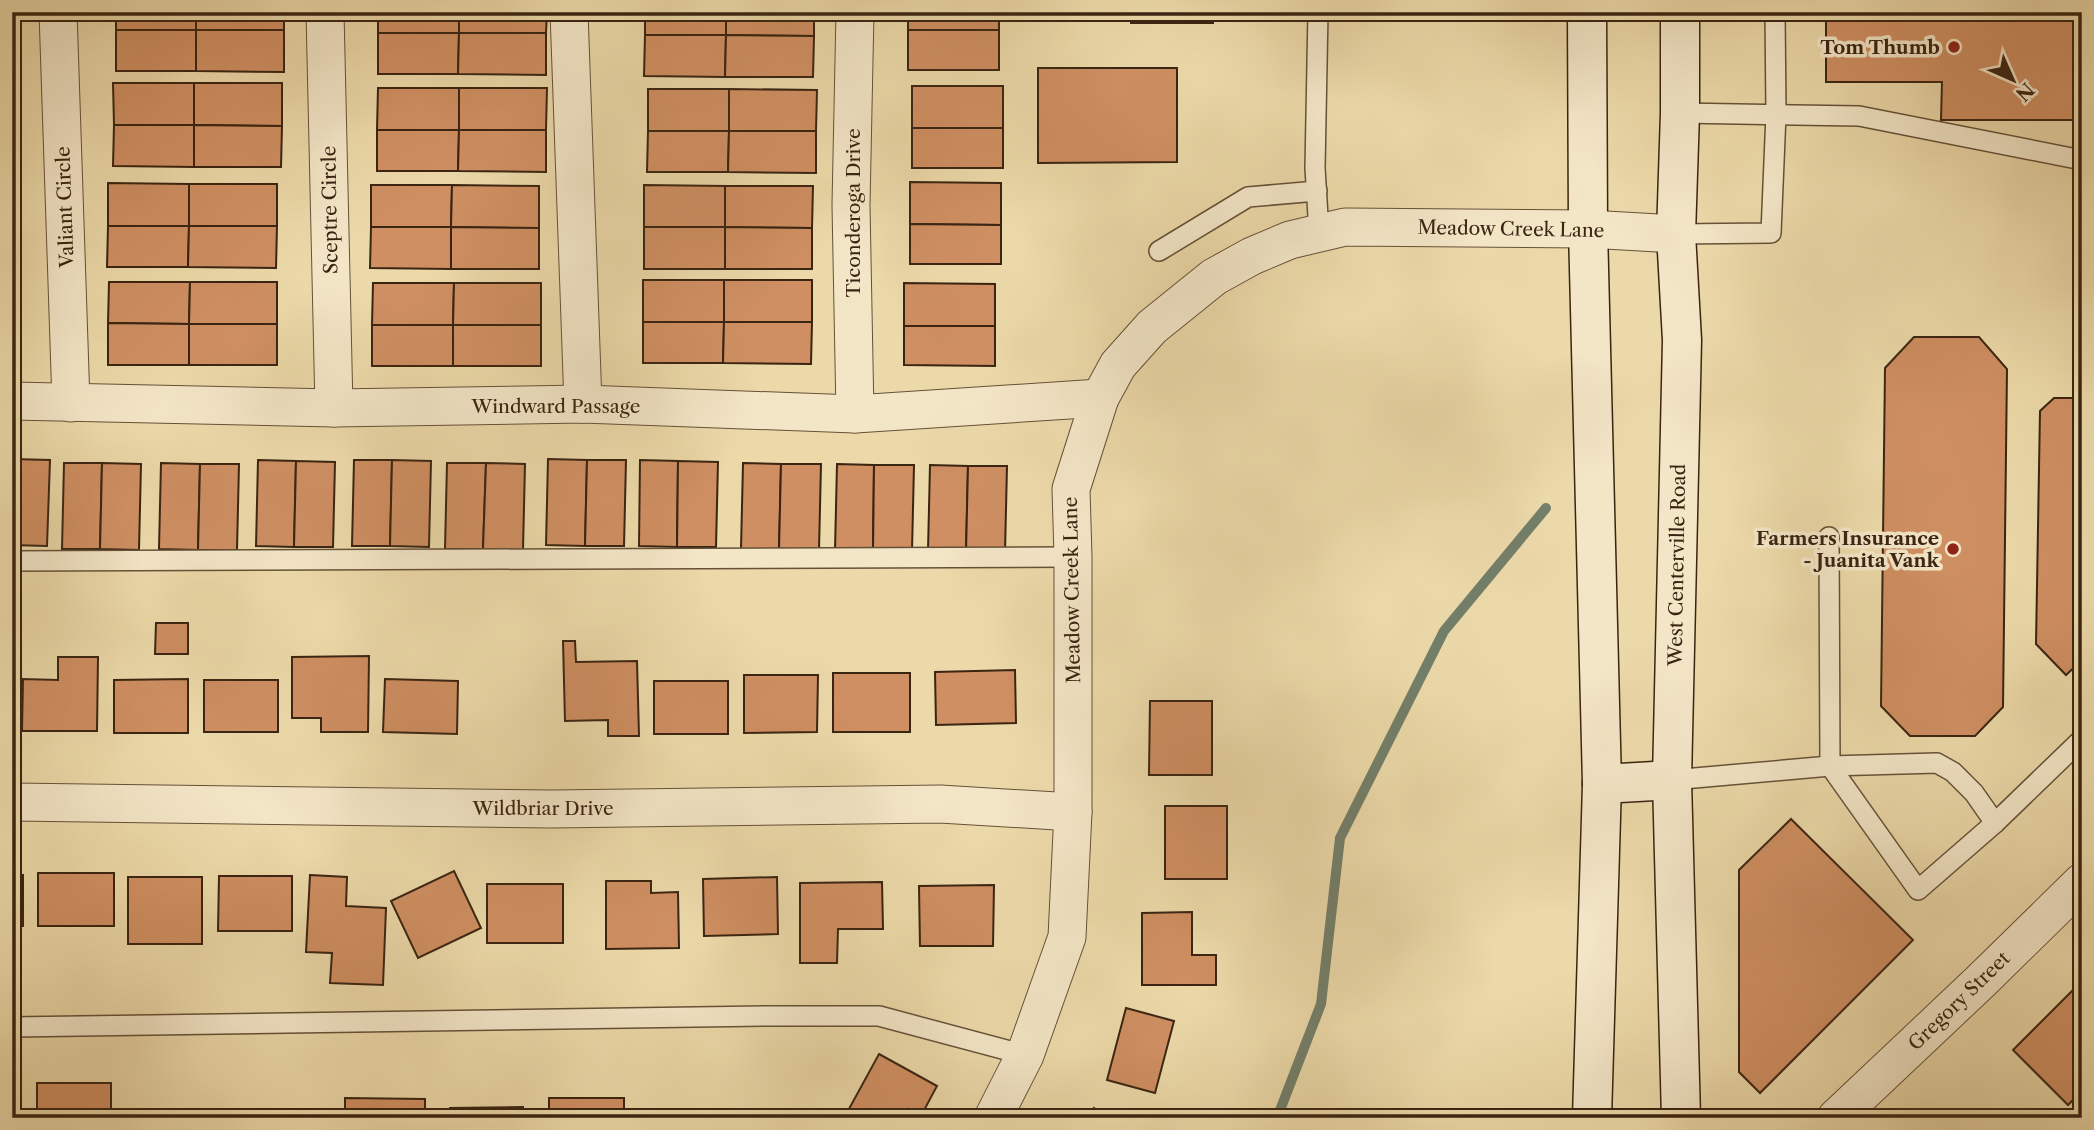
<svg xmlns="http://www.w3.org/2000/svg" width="2094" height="1130" font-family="'Libre Caslon Text',serif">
	<rect width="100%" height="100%" fill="#ecd9a9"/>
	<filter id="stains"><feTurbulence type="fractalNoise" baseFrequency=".00286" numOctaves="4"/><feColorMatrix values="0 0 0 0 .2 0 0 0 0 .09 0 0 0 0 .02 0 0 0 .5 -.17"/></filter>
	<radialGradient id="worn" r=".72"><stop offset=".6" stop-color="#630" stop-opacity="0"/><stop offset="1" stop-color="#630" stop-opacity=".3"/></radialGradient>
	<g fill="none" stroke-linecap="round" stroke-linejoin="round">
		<polyline stroke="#737f6a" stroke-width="10" points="1277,1118 1321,1004 1340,838 1444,631 1546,508"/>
	</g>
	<g fill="#cf8f62" stroke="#3a2412" stroke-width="2">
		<rect x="116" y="12" width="80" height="18"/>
		<rect x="196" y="12" width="88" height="18"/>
		<rect x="378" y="12" width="81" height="21"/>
		<polygon points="459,12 547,12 546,33 459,33"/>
		<rect x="645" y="12" width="81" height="23"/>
		<polygon points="726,12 814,12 814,36 726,35"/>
		<rect x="908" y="12" width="91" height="18"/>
		<rect x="1131" y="12" width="82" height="11"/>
		<polygon points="1826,12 2082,12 2082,120 1941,120 1942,82 1826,82"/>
		<rect x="116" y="30" width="80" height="41"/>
		<polygon points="196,30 284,30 284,72 196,71"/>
		<rect x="908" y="30" width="91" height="40"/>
		<rect x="12" y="31" width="2" height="42"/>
		<polygon points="378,33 459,33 458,74 378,74"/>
		<polygon points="459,33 546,33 546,75 458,74"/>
		<polygon points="645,35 726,35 725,77 644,76"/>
		<polygon points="726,35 814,36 813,77 725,77"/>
		<polygon points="1038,68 1177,68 1177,162 1038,163"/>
		<polygon points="113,83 194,83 194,125 114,125"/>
		<polygon points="194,83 282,83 282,126 194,125"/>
		<rect x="12" y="86" width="4" height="42"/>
		<rect x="912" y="86" width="91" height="42"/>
		<polygon points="378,88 459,88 459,130 377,130"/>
		<polygon points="459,88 547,88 546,130 459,130"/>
		<rect x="648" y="89" width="81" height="42"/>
		<polygon points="729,89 817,90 816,131 729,131"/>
		<polygon points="114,125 194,125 194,167 113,166"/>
		<polygon points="194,125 282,126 281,167 194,167"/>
		<rect x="12" y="128" width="4" height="42"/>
		<rect x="912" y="128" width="91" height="40"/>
		<polygon points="377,130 459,130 458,171 377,171"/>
		<polygon points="459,130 546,130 546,172 458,171"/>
		<polygon points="648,131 729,131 728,172 647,172"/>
		<polygon points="729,131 816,131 816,173 728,172"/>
		<polygon points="910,182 1001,183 1001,225 910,224"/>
		<polygon points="108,183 189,184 189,226 108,226"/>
		<rect x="189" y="184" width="88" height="42"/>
		<polygon points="371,185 452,185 451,227 371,227"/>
		<polygon points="452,185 539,186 539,228 451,227"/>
		<polygon points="644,185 725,186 725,227 644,227"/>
		<polygon points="725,186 813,186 812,228 725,227"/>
		<polygon points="910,224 1001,225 1001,264 910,264"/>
		<polygon points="108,226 189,226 188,267 107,267"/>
		<polygon points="189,226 277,226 276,268 188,267"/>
		<polygon points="371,227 451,227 451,269 370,268"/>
		<polygon points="451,227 539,228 539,269 451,269"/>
		<rect x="644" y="227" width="81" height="42"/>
		<polygon points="725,227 812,228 812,269 725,269"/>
		<rect x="643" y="280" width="81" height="42"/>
		<rect x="724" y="280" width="88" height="42"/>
		<polygon points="109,282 190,282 189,324 108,323"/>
		<polygon points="190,282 277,282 277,324 189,324"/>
		<polygon points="373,283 454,283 453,325 372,325"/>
		<polygon points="454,283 541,283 541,325 453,325"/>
		<polygon points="904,283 995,284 995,326 904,326"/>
		<polygon points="643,322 724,322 723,363 643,363"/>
		<polygon points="724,322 812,322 811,364 723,363"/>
		<polygon points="108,323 189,324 189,365 108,365"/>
		<rect x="189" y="324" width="88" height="41"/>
		<rect x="372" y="325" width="81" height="41"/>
		<rect x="453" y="325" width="88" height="41"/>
		<polygon points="904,326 995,326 995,366 904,365"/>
		<polygon points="1914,337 1979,337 2007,369 2003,707 1975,736 1910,736 1881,706 1885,368"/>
		<polygon points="2054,398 2082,398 2082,660 2066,675 2036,644 2040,411"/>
		<polygon points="12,459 50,460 47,546 12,545"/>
		<polygon points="548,459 587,460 585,546 546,545"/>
		<polygon points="258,460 296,461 294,547 256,546"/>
		<polygon points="354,460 392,460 390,546 352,546"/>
		<polygon points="392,460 431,461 429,547 390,546"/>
		<polygon points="587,460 626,460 624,546 585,546"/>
		<polygon points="640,460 678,461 677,547 639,546"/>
		<polygon points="296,461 335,462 333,547 294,547"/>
		<polygon points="678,461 718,462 716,547 677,547"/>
		<polygon points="64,463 102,463 100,549 62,549"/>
		<polygon points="102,463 141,464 139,550 100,549"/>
		<polygon points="161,463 200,464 198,550 159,549"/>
		<polygon points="447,463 486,463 483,549 445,549"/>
		<polygon points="486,463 525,464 523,550 483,549"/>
		<polygon points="743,463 781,464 779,550 741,549"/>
		<polygon points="200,464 239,464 237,550 198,550"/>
		<polygon points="781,464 821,464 819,550 779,550"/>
		<polygon points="837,464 874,465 873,551 835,550"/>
		<polygon points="874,465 914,465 912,551 873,551"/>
		<polygon points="930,465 968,466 966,552 928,551"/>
		<polygon points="968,466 1007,466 1005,552 966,552"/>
		<polygon points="156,623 188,623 188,654 155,654"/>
		<polygon points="563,641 575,641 576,662 637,661 639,736 608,736 608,720 565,721"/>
		<polygon points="369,656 368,732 321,732 321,718 292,718 292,657"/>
		<polygon points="58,657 98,657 97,731 22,731 23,679 58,680"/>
		<polygon points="1015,670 1016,723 936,725 935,672"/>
		<rect x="833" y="673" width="77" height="59"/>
		<polygon points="744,675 818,675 817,732 744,733"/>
		<polygon points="188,679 188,733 114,733 114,680"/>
		<polygon points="385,679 458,681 457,734 383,732"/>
		<rect x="204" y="680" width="74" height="52"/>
		<rect x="654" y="681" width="74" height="53"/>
		<polygon points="1150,701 1212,701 1212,775 1149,775"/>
		<rect x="1165" y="806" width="62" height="73"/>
		<polygon points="1791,819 1913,940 1760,1093 1739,1072 1739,870"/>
		<polygon points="454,871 481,928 418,958 391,901"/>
		<rect x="38" y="873" width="76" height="53"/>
		<rect x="12" y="875" width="11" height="51"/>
		<polygon points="310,875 347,877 346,906 386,908 383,985 330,983 332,953 306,952"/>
		<polygon points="219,876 292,876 292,931 218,931"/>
		<rect x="128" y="877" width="74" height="67"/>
		<polygon points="777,877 778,934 704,936 703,879"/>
		<polygon points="606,881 651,881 651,893 678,892 679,948 606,949"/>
		<polygon points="882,882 883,929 838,929 837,963 800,963 800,883"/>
		<rect x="487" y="884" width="76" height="59"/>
		<polygon points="994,885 993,946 920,946 919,886"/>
		<polygon points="1192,912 1192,955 1216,955 1216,985 1142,985 1142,913"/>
		<polygon points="2082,981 2082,1091 2068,1105 2013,1050"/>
		<polygon points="1126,1008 1174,1021 1155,1093 1107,1080"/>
		<polygon points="879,1054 937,1086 921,1116 908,1109 904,1118 844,1118"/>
		<rect x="37" y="1083" width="74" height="35"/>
		<polygon points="345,1098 425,1099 425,1118 345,1118"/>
		<rect x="549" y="1098" width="75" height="20"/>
		<polygon points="523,1107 523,1118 450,1118 450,1108"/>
		<polygon points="1094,1108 1108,1118 1087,1118"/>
		<polygon points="1971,1111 1977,1118 1964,1118"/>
		<rect x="140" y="1112" width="74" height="6"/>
		<polygon points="663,1114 690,1118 663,1118"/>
	</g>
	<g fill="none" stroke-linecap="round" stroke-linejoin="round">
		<g stroke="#665138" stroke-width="22">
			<g id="lane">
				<polyline points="1318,12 1315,168 1319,233"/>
				<polyline points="1680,113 1859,116 2082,160"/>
				<polyline points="1676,234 1771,233 1776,114 1775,12"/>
				<polyline points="1159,251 1248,197 1317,191"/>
				<polyline points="1829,537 1830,766 1918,890 1995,823"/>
				<polyline points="12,561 1073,557"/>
				<polyline points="1672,780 1830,766 1937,763 1953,772 1974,793 1995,823 2082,739"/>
				<polyline points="12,1027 765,1016 879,1016 1025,1055"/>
			</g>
		</g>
		<g stroke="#665138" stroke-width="39">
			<g id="street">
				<polyline points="58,12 71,403"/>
				<polyline points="325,12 334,408"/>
				<polyline points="569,12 583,404"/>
				<polyline points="855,12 851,205 855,414"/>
				<polyline points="12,401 334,408 583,404 855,414 1100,398"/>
				<polyline points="12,802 552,809 940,804 1073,812"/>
				<polyline points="993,1118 1025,1055 1067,937 1073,812 1073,557 1071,489 1100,398 1118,365 1152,327 1214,277 1252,256 1290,240 1345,227 1588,229 1676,234"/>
				<polyline points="1836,1118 1980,982 2082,882"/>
			</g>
		</g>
		<g stroke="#3a2412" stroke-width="41">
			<g id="secondary">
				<polyline points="1587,12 1588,229 1602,784 1592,1118"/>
				<polyline points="1680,12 1680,113 1676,234 1682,340 1672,780 1681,1118"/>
				<polyline points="1602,784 1672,780"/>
			</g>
		</g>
		<use href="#lane" stroke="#f3e6c7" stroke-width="19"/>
		<use href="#street" stroke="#f3e6c7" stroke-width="37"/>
		<use href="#secondary" stroke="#f3e6c7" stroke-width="38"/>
	</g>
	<g fill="#8f2418" stroke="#f3e6c7" stroke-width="2.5">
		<circle cx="1954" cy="47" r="7"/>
		<circle cx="1953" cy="549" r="7"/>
	</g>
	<g text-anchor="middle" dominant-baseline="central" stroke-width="7" stroke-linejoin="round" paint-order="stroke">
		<g font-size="19" font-weight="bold" fill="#3a2412" stroke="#f3e6c7" text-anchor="end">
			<text x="1940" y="47">Tom Thumb</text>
			<text x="1939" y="538">Farmers Insurance<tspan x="1939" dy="22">- Juanita Vank</tspan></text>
		</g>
		<g font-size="19" fill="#3a2412" stroke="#f3e6c7">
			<text transform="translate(65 207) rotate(-92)">Valiant Circle</text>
			<text transform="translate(330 210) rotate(-91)">Sceptre Circle</text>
			<text transform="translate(853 213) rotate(-90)">Ticonderoga Drive</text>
			<text transform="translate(1511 229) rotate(1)">Meadow Creek Lane</text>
			<text x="556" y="406">Windward Passage</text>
			<text transform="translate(1677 565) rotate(-89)">West Centerville Road</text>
			<text transform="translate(1072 590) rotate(-91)">Meadow Creek Lane</text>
			<text x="543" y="808">Wildbriar Drive</text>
			<text transform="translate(1959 1001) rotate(-44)">Gregory Street</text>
		</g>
	</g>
	<rect width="2094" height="1130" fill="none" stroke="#ecd9a9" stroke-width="42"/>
	<rect x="14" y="14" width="2066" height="1102" fill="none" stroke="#3a2412" stroke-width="3.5"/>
	<rect x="21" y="21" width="2052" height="1088" fill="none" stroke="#3a2412" stroke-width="2"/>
	<g transform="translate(2013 80) rotate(135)" stroke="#f3e6c7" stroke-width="5" paint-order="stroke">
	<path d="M0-5L12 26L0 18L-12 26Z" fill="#3a2412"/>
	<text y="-10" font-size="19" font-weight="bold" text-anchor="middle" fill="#3a2412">N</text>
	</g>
	<rect width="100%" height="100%" filter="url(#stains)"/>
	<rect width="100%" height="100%" fill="url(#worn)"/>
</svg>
